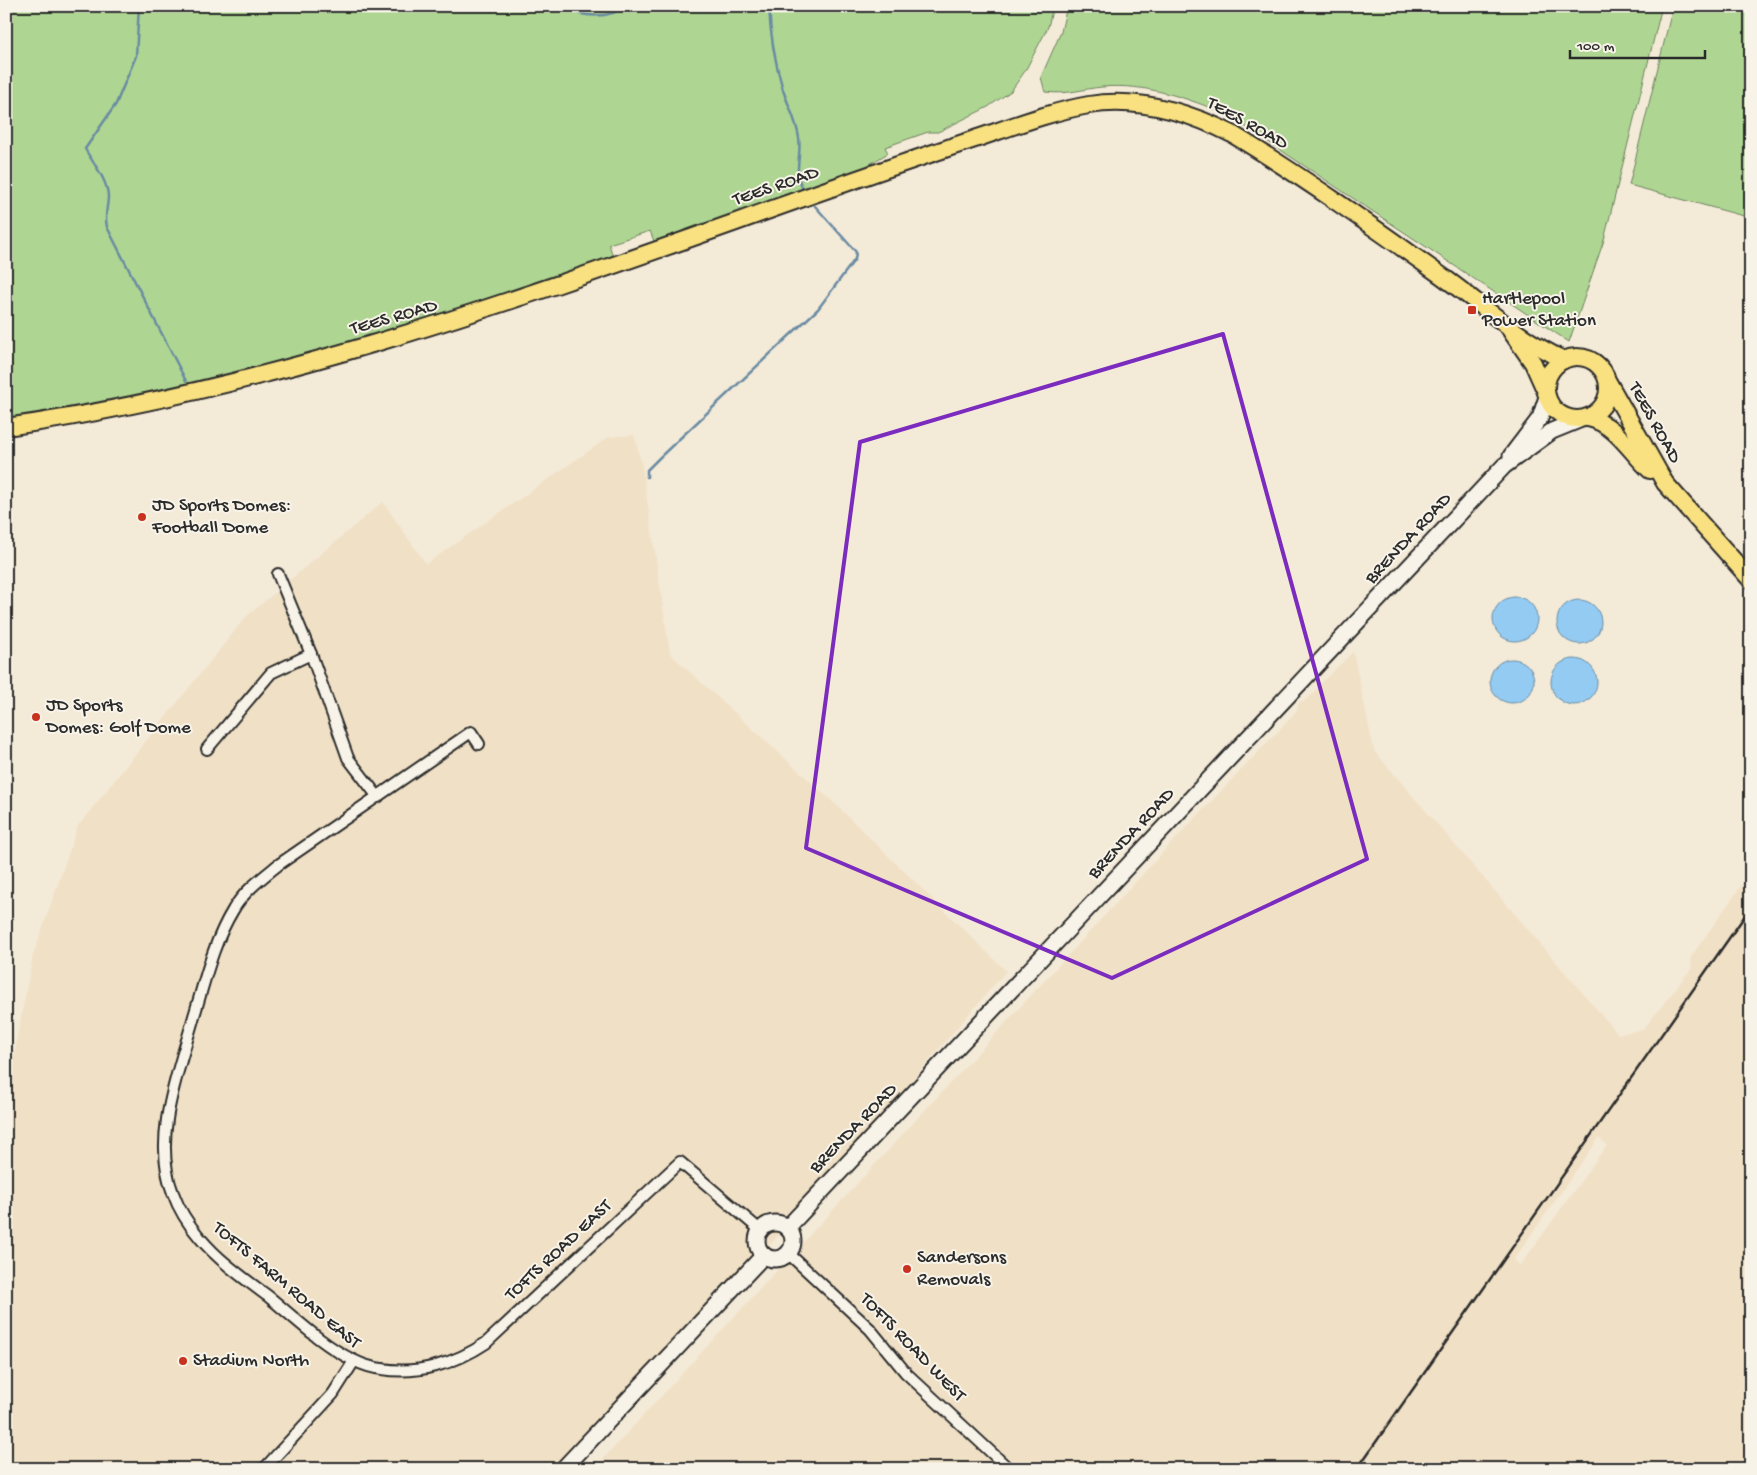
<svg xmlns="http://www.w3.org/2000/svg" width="1757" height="1475" font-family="'Gochi Hand',sans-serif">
	<rect width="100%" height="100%" fill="#f4ead8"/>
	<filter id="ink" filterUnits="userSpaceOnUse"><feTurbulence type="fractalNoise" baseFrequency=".02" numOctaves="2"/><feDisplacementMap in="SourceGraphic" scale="10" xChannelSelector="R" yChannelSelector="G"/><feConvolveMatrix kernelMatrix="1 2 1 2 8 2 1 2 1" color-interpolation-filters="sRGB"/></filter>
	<g filter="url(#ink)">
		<g fill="#f0e0c5" fill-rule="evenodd">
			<polygon points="634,435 642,466 670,654 835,804 1006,971 577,1469 6,1469 6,1095 33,956 78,826 246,617 383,502 426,564 609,437"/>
			<path d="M1353 652 1374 751 1618 1034 1643 1030 1692 968 1691 957 1751 872V1469H594L1168 847 1290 719 1297 710 1299 701 1303 702 1312 695 1322 682ZM1599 1138 1607 1145 1520 1266 1514 1259Z"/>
		</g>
		<g fill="#aed692" stroke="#6c805e">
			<polygon points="6,6 1053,6 1048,27 1025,71 1011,91 988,107 938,132 928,132 885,147 888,153 852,175 656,246 650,231 609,244 613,257 360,343 146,395 6,419"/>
			<path d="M1067 6H1662L1604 240 1569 342 1228 115C1188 98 1145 83 1102 87 1081 89 1068 95 1045 92L1041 77 1061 32Z"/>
			<polygon points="1673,6 1751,6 1751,218 1629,185"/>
		</g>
		<g fill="#93cbf2" stroke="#698ba2">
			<circle cx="1515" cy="619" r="22"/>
			<circle cx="1579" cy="622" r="22"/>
			<circle cx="1574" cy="682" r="23"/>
			<circle cx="1512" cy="681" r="22"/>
		</g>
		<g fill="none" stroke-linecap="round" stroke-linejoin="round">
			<g stroke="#698ba2" stroke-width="2.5">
				<path d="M139 6 136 56 116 104 85 149C93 163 107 179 108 196 108 208 104 213 107 227L186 381"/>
				<path d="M769 6C770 35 775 62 783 90 788 105 797 122 799 138 802 157 792 174 804 190"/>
				<path d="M562 7C583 17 607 20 627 6"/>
				<polyline points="647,477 647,470 660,457 818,309 855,259 856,252 815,206"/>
			</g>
			<g stroke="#2b2b2b" stroke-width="14">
				<g id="minor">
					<polyline points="278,574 311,654 348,758 378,797"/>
					<path d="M479 744 471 732 278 865C262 878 243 892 233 910 213 943 205 980 194 1016 179 1071 151 1137 173 1193 179 1210 188 1224 200 1238 219 1261 245 1279 269 1297 296 1319 322 1345 353 1360 361 1364 373 1368 382 1369 419 1375 456 1363 486 1343L680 1162 760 1230"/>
					<polyline points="207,749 271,673 311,654"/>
					<polyline points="788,1253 870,1329 906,1373 1009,1469"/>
					<polyline points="264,1469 333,1394 354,1361"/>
				</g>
			</g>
			<g stroke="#2b2b2b" stroke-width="19">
				<g id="secondary">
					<polyline points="1511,456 1540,418 1547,397"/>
					<circle cx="775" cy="1241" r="18"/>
					<polyline points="787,1228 1504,466 1552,431 1579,420"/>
					<polyline points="563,1469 764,1255"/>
				</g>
			</g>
			<g stroke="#2b2b2b" stroke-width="20">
				<g id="primary">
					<polyline points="1511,331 1533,363 1546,392"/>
					<circle cx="1577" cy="388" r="31"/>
					<polyline points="1608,382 1665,483 1751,580"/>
					<path d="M1588 418C1616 424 1630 452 1650 470"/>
					<path d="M6 427C258 391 497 307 736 222 814 194 893 166 972 140 1011 127 1049 112 1089 105 1139 97 1188 112 1232 134 1305 178 1376 229 1446 279 1485 307 1520 340 1564 360"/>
				</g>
			</g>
			<use href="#minor" stroke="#f7f3e8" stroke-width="10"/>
			<use href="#secondary" stroke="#f7f3e8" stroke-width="15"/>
			<use href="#primary" stroke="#f9e181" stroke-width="16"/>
			<polyline stroke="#2b2b2b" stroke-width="2.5" points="1357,1469 1751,907"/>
		</g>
	</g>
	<path fill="none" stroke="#7b2cbf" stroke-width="4" stroke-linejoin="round" d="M1223 334 1367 859 1112 978 806 848 860 442Z"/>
	<g fill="#c8321e" stroke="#f7f3e8" stroke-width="2">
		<rect x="1467" y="305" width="10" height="10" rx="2.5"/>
		<circle cx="142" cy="517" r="5"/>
		<circle cx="36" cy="717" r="5"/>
		<circle cx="907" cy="1269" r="5"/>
		<circle cx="183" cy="1361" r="5"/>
	</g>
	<g text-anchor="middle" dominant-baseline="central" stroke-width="4" stroke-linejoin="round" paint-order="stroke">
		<g font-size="19" fill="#2b2b2b" stroke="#f7f3e8">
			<text transform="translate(1247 124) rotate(29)">TEES ROAD</text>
			<text transform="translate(776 187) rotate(-19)">TEES ROAD</text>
			<text transform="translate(394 318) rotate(-16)">TEES ROAD</text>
			<text transform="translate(1654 423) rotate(61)">TEES ROAD</text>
			<text transform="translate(1409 539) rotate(-47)">BRENDA ROAD</text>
			<text transform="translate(1132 834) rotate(-47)">BRENDA ROAD</text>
			<text transform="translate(854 1129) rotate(-46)">BRENDA ROAD</text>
			<text transform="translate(559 1251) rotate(-43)">TOFTS ROAD EAST</text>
			<text transform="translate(286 1286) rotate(40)">TOFTS FARM ROAD EAST</text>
			<text transform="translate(912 1348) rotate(46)">TOFTS ROAD WEST</text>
		</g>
		<g font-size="19" fill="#2b2b2b" stroke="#f7f3e8" text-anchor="start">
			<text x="1482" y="299">Hartlepool<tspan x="1482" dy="22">Power Station</tspan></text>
			<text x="152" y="506">JD Sports Domes:<tspan x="152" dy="22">Football Dome</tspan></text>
			<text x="46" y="706">JD Sports<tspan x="46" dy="22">Domes: Golf Dome</tspan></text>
			<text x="917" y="1258">Sandersons<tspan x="917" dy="22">Removals</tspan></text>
			<text x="193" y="1361">Stadium North</text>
		</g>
	</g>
	<rect width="1757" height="1475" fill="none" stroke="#f7f3e8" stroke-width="25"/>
	<rect x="12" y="12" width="1732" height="1450" fill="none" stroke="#2b2b2b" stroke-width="2" filter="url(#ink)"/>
	<path d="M1570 50v8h135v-8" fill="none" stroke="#2b2b2b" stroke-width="2.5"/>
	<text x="1577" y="50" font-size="15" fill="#2b2b2b" stroke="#f7f3e8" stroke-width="4" paint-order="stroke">100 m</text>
</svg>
